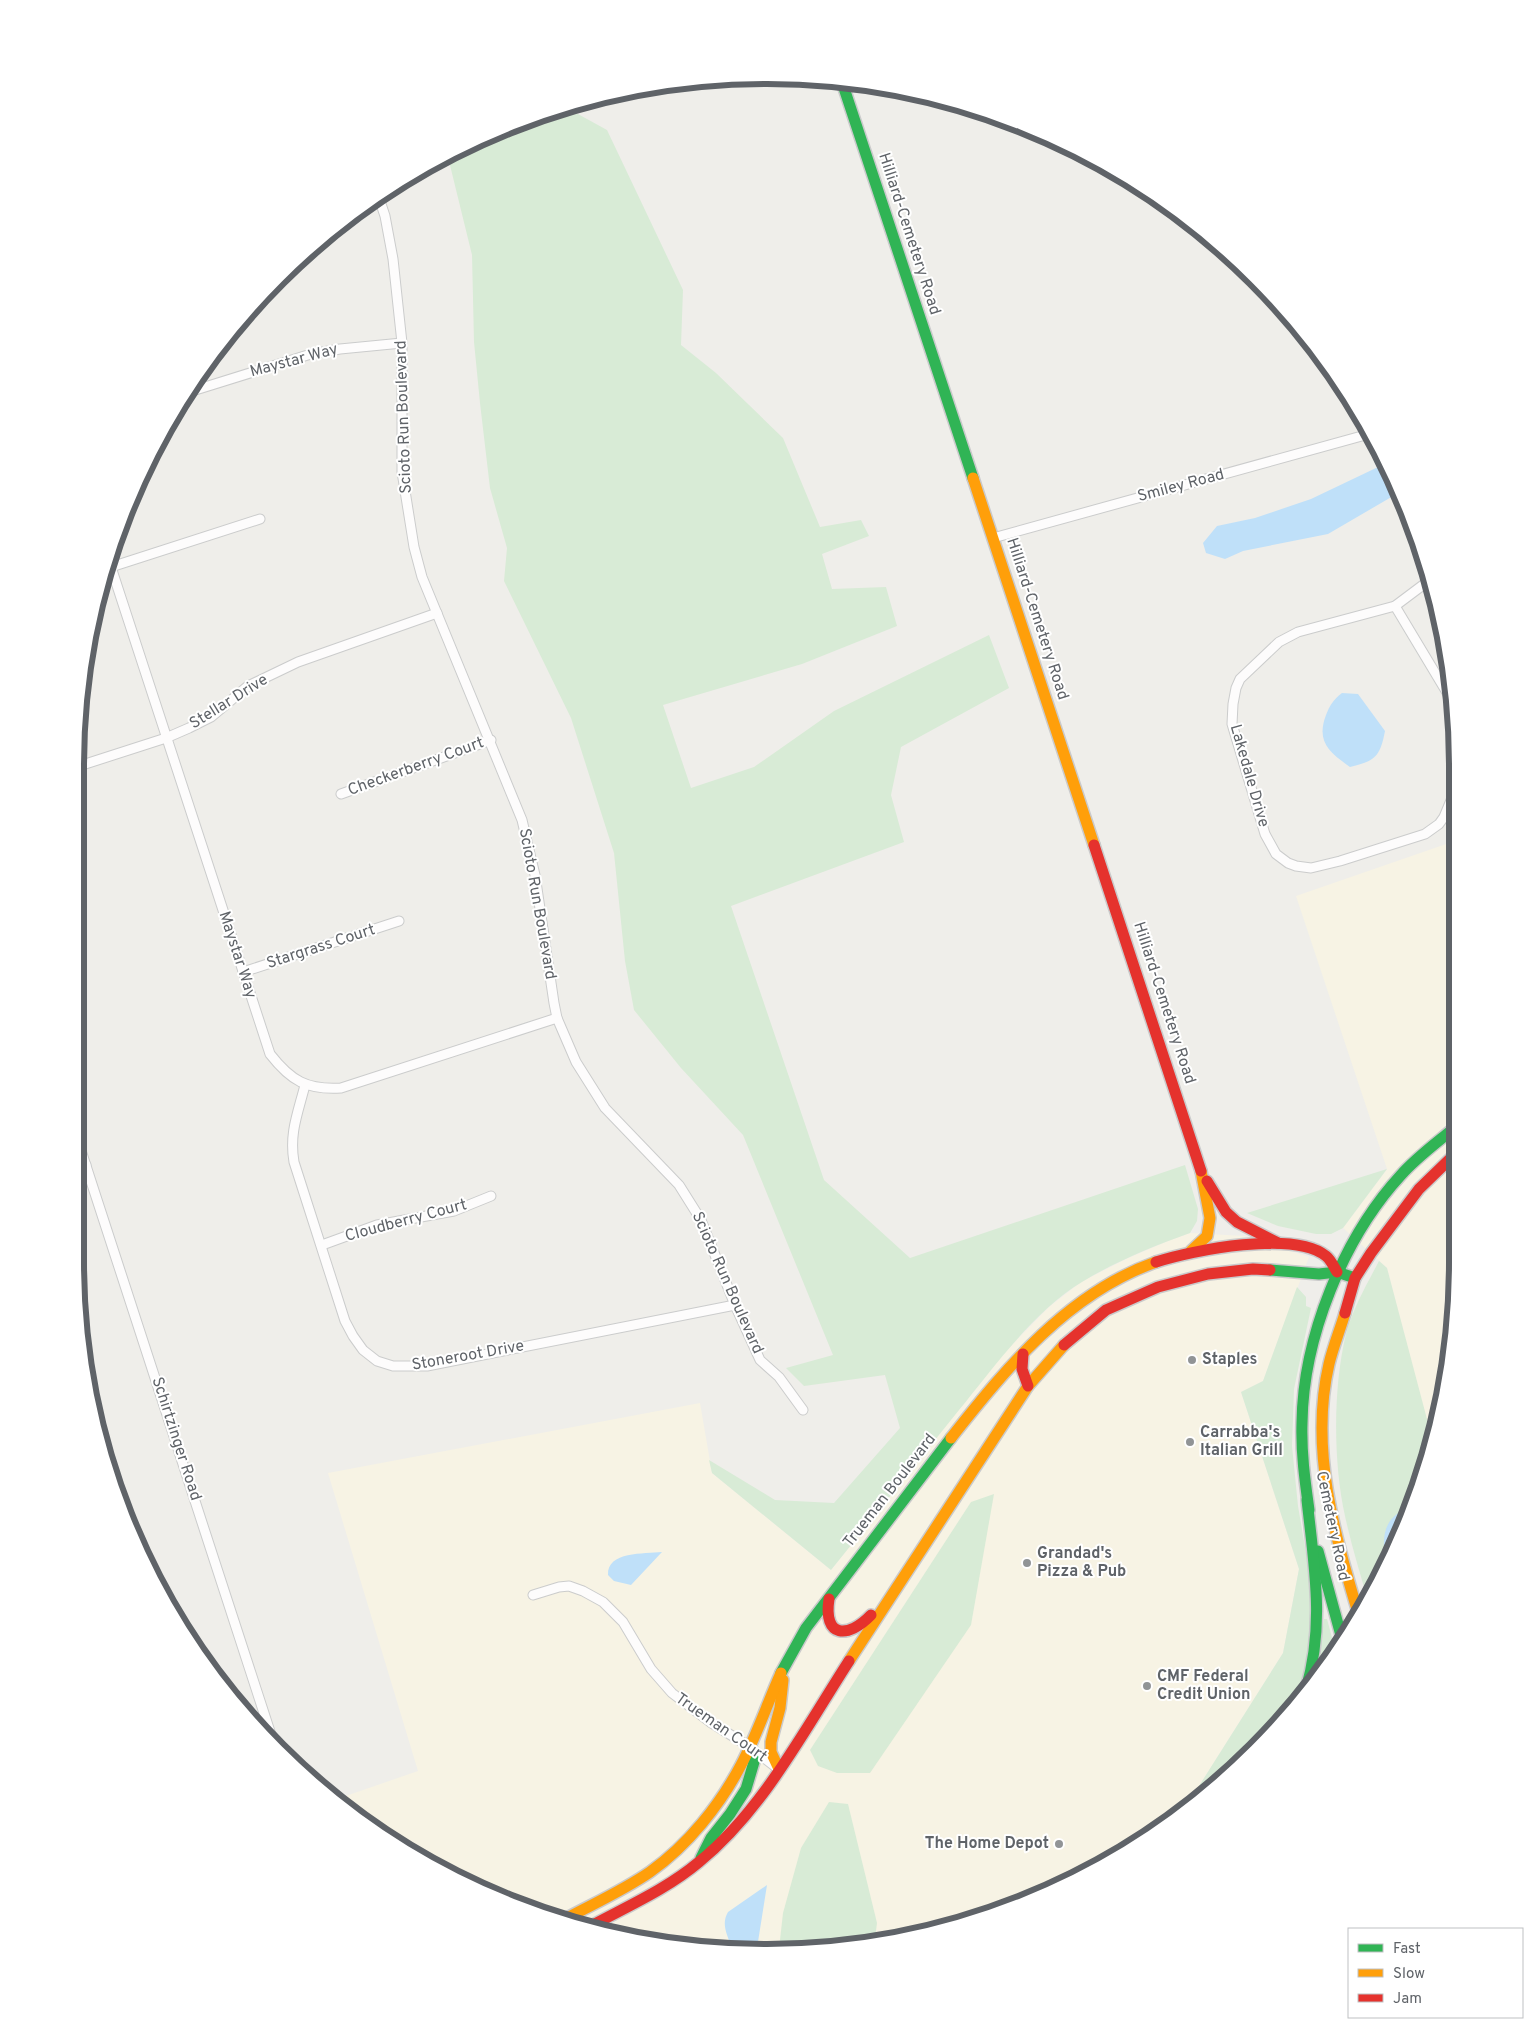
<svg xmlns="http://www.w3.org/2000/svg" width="1533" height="2028" font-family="Overpass,sans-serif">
	<rect width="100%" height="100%" fill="#efeeea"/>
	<g fill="#f7f3e4">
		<polygon points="1452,842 1452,1351 1431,1438 1387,1268 1343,1228 1387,1169 1296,896"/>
		<polygon points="1190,1233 1244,1236 1309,1257 1263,1381 1241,1392 1299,1569 1283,1653 1187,1805 1151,1836 988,1916 811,1952 631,1940 460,1882 382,1836 337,1799 418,1771 328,1473 700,1403 712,1473 831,1570 1005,1352 1049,1307 1081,1282 1126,1259 1168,1241"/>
	</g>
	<g fill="#d8ebd6">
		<path d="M567 108 607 130 683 290 681 345 716 373 783 438 820 527 861 520 869 536 822 554 832 589 886 587 897 626 802 664 663 705 691 788 754 767 834 711 989 635 1009 688 901 747 891 795 904 842 731 906 824 1180 910 1258 1185 1165 1198 1209 1197 1221 1190 1233C1153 1246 1115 1262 1082 1282 1035 1310 994 1367 959 1410 916 1463 874 1517 831 1570L712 1473 709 1460 775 1500 834 1503 900 1428 885 1375 804 1386 786 1368 833 1355 743 1135 681 1068 634 1010 625 961 614 853 571 718 504 581 507 548 490 488 480 403 474 342 472 255 448 157 502 128Z"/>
		<polygon points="1387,1169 1343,1228 1331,1234 1316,1234 1278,1226 1247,1213"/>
		<path d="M1379 1261 1387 1268 1432 1438 1421 1484 1368 1601C1360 1573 1351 1544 1345 1516 1333 1462 1333 1387 1346 1334 1353 1308 1367 1284 1379 1261Z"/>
		<polygon points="1297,1287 1306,1297 1306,1306 1311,1308 1294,1389 1292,1446 1298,1506 1313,1594 1312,1636 1303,1683 1295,1706 1286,1718 1187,1805 1283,1653 1299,1569 1241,1392 1263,1381"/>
		<polygon points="994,1494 971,1625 870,1773 837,1773 818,1766 810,1750 971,1502"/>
		<polygon points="1324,1619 1327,1619 1335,1649 1317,1675"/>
		<polygon points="829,1802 848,1804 877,1923 875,1939 811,1952 779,1949 783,1913 801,1848"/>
	</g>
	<g fill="#bfe0f9">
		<polygon points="1386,466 1400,492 1328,534 1243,551 1225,559 1206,553 1203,543 1217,526 1255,518 1311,499 1376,468"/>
		<path d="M1342 693 1358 694 1385 731C1380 757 1375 761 1350 767 1329 752 1316 742 1326 715 1330 705 1333 700 1342 693Z"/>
		<path d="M1411 1507 1386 1563C1381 1537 1383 1516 1411 1507Z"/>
		<path d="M662 1552 631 1585 614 1581 608 1575C607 1551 644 1554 662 1552Z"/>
		<path d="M767 1885 757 1948 731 1946C727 1934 721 1924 728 1912Z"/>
	</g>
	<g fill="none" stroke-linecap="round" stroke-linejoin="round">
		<g stroke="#cbcccc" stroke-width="11">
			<g id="street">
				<polyline points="378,195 385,216 393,259 402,343 402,472 414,547 422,577 522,820 535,875 554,1003 557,1018 576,1062 605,1108 679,1185 701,1220 735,1305 760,1360 779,1377 803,1410"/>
				<polyline points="189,392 311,354 340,349 402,343"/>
				<polyline points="993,538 1369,434"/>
				<path d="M109 561 270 1054C291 1081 307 1090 341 1088L557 1018"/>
				<polyline points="111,567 260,519"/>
				<polyline points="1427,582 1395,606 1298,632 1279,642 1240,679 1236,688 1233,704 1232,724 1265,834 1276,854 1288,863 1296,866 1311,868 1340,861 1425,834 1439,824 1444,817 1452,798"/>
				<polyline points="1395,606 1452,701"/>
				<polyline points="76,767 166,738 189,728 211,717 248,686 298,662 437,613"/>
				<polyline points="341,794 491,740"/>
				<polyline points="243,972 399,921"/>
				<path d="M305 1085C298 1113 289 1133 294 1162L345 1321 353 1336 363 1350 377 1361 393 1366H427L735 1305"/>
				<polyline points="75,1132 275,1747"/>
				<polyline points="75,1168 86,1165"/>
				<polyline points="322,1245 377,1225 454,1211 491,1196"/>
				<polyline points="533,1595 559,1587 569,1586 583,1591 603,1602 623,1622 651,1669 672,1693 710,1722 750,1747 777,1768"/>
			</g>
		</g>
		<g stroke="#cacacb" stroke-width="14">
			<g id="fast">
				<polyline points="842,82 973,478"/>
				<polyline points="1270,1270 1319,1274 1337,1272 1355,1278"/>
				<path d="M1309 1510C1305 1481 1301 1453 1302 1423 1303 1338 1343 1238 1401 1175 1416 1158 1435 1144 1452 1130"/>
				<polyline points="1318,1551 1342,1639"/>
				<polyline points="781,1673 806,1628 951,1438"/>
				<path d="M1306 1689C1325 1625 1314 1565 1307 1500"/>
				<polyline points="701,1858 711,1838 730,1814 746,1789 754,1762 750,1747"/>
			</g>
		</g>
		<g stroke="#cacacb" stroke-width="14">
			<g id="slow">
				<polyline points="973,478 1094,845"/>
				<polyline points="1191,1251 1207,1236 1210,1218 1201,1171"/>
				<path d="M1345 1313C1340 1330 1333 1347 1329 1364 1309 1449 1335 1535 1359 1616"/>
				<path d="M951 1438C1007 1367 1068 1293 1156 1262"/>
				<polyline points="849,1661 1028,1386 1064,1345"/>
				<polyline points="779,1769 771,1752 771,1742 780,1708 783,1680"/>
				<path d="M567 1918C595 1903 624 1890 650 1872 688 1845 720 1805 741 1765 757 1735 767 1704 781 1673"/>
			</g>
		</g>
		<g stroke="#cacacb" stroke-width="14">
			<g id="jam">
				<polyline points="1094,845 1201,1171"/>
				<polyline points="1207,1181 1226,1212 1237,1222 1278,1243"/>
				<path d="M1156 1262C1193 1250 1294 1230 1326 1256 1331 1260 1334 1267 1337 1272"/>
				<polyline points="1345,1313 1355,1278 1371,1253 1419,1189 1452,1157"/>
				<polyline points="1064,1345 1106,1310 1158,1287 1208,1274 1253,1269 1270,1270"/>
				<polyline points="1023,1354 1022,1369 1028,1386"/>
				<path d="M829 1599C823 1638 848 1639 871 1615"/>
				<path d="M591 1926C628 1906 667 1889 699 1862 763 1810 805 1729 849 1661"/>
			</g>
		</g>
		<use href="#street" stroke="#fdfcfc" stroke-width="9"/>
		<use href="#fast" stroke="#30b455" stroke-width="11"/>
		<use href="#slow" stroke="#ff9f0a" stroke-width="11"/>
		<use href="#jam" stroke="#e5322d" stroke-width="11"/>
	</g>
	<g fill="#919496" stroke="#fff" stroke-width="2">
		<circle cx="1192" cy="1360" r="5"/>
		<circle cx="1190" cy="1442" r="5"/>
		<circle cx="1027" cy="1563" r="5"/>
		<circle cx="1147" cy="1686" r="5"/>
		<circle cx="1059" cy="1844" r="5"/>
	</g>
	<g text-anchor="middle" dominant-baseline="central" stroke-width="4" stroke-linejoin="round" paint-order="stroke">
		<g font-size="16" fill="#5f6368" stroke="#fff">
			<text transform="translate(909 234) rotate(72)">Hilliard-Cemetery Road</text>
			<text transform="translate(294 361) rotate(-15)">Maystar Way</text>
			<text transform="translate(404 417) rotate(-92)">Scioto Run Boulevard</text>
			<text transform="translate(1181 486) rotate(-15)">Smiley Road</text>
			<text transform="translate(1037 619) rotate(72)">Hilliard-Cemetery Road</text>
			<text transform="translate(229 702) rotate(-32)">Stellar Drive</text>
			<text transform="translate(416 767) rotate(-20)">Checkerberry Court</text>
			<text transform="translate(1249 776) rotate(74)">Lakedale Drive</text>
			<text transform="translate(537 904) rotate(80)">Scioto Run Boulevard</text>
			<text transform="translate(321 947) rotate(-18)">Stargrass Court</text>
			<text transform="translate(237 955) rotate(72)">Maystar Way</text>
			<text transform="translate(1164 1003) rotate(72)">Hilliard-Cemetery Road</text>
			<text transform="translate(406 1221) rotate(-15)">Cloudberry Court</text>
			<text transform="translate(727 1283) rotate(66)">Scioto Run Boulevard</text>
			<text transform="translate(468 1356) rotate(-10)">Stoneroot Drive</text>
			<text transform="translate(176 1439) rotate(72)">Schirtzinger Road</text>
			<text transform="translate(890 1491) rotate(-52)">Trueman Boulevard</text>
			<text transform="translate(1332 1526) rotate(78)">Cemetery Road</text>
			<text transform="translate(721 1728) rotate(35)">Trueman Court</text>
		</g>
		<g font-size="16" font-weight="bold" fill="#5f6368" stroke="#fff" text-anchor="start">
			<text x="1202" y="1360">Staples</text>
			<text x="1200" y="1433">Carrabba's<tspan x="1200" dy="18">Italian Grill</tspan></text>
			<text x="1037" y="1554">Grandad's<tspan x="1037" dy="18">Pizza &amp; Pub</tspan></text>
			<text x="1157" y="1677">CMF Federal<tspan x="1157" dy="18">Credit Union</tspan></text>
			<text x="1049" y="1844" text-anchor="end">The Home Depot</text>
		</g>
	</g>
	<path d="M0 0H1533V2028H0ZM766 84H767A682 682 0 0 1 1449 766V1262A682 682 0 0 1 767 1944H766A682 682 0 0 1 84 1262V766A682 682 0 0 1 766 84Z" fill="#fff" fill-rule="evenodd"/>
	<path fill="none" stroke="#5f6368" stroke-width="6" d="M766 84H767A682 682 0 0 1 1449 766V1262A682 682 0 0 1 767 1944H766A682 682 0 0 1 84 1262V766A682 682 0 0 1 766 84Z"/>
	<rect x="1348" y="1928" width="175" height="90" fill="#ffffff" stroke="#bfc1c3"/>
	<rect x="1358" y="1944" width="25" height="8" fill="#30b455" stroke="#bfc1c3"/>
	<text x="1393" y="1953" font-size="15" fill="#5f6368">Fast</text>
	<rect x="1358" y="1969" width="25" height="8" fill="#ff9f0a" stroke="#bfc1c3"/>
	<text x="1393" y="1978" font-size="15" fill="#5f6368">Slow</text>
	<rect x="1358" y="1994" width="25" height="8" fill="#e5322d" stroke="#bfc1c3"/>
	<text x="1393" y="2003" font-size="15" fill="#5f6368">Jam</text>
</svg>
